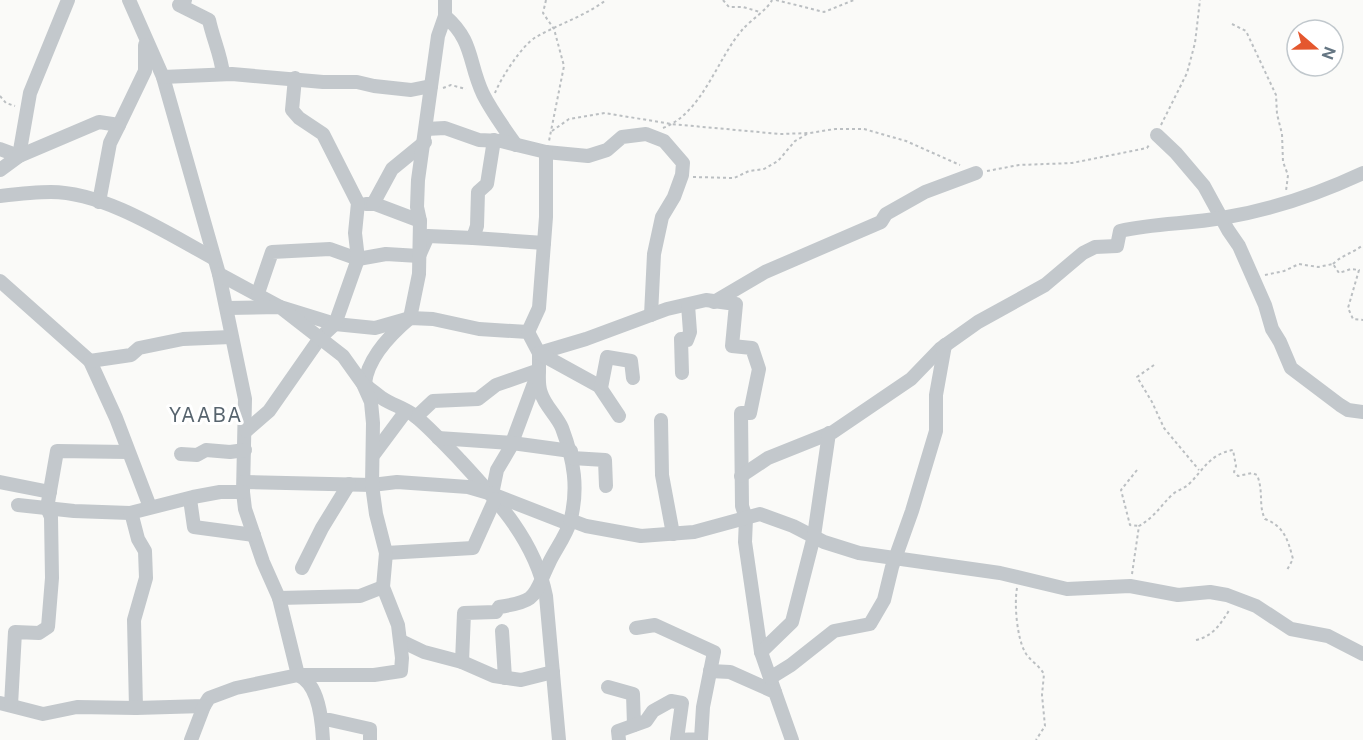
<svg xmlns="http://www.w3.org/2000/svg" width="1363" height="740" font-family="'Public Sans',sans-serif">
	<rect width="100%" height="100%" fill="#fafaf8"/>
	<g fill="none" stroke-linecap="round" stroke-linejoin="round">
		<g stroke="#bbbfc2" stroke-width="2" stroke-dasharray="3 3" stroke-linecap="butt">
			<polyline points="546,0 543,13 554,29 564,66 549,141"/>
			<polyline points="723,0 729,7 743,7 760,12"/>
			<polyline points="776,0 824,12 854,0"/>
			<polyline points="1232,24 1246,31 1276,95 1277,114 1282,134 1283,162 1288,175 1286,191"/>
			<polyline points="443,88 451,85 466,89"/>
			<path d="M495 93C501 78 522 45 536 37 559 24 585 16 606 0"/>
			<polyline points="0,96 6,103 15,106"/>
			<polyline points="1161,125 1187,73 1195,43 1200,0"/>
			<path d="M663 128C703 113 717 58 743 29 751 20 768 9 772 0"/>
			<polyline points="552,131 569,119 605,113 671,124 780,134 810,133 835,129 864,129 906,141 960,165"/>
			<polyline points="987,171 1019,165 1072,163 1147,148 1149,145"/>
			<polyline points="693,177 734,178 749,171 764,169 778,161 795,141 807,134"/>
			<path d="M1333 264C1342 255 1353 253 1363 245"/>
			<polyline points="1265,275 1284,271 1299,264 1318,267 1333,264 1339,273 1351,269 1359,270 1348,308 1353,319 1363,320"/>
			<polyline points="1154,365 1137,377 1152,402 1164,428 1199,470"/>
			<polyline points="1137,470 1121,490 1130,525 1139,526"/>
			<path d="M1132 574 1139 526C1156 516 1160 506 1173 494 1178 490 1185 488 1189 484 1204 469 1210 454 1233 450L1236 466 1234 472 1238 476 1252 473 1257 475C1264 492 1258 505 1265 519 1284 526 1288 540 1293 559L1287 570"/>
			<path d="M1017 588C1014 604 1017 638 1025 652 1029 660 1039 665 1044 674L1042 695 1045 726 1036 740"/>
			<path d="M1196 640C1214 636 1221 623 1230 609"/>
		</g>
		<g stroke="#c3c8cc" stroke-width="14">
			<path d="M129 0 163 77 219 274 245 399 243 492 245 509 263 562 279 598 298 675C319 684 322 720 323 740"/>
			<path d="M185 0 179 5 209 20C213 39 221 55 223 74"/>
			<path d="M445 16C474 41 468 62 483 94 492 112 504 128 516 145"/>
			<polyline points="163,77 232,74 323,82 357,82 374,86 411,90 431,86"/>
			<polyline points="426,129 445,128 479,140 501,141 546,152 588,156 607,150 622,137 646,134 664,141 683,163 682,175 674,197 662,217 654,254 651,315"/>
			<polyline points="1157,135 1176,153 1204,186 1228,230 1239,246 1265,305 1272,329 1280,342 1291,368 1340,405 1348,410 1363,412"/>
			<polyline points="0,149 19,156"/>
			<polyline points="19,156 30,93 68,0"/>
			<polyline points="0,170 19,156 99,122 119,125 145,71 145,45"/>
			<path d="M0 196C17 194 34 192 51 192 104 192 167 233 213 258"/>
			<polyline points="99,202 110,143 119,125"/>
			<polyline points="366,204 375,204 420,221"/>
			<polyline points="373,204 392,169 425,142"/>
			<polyline points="473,238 544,243"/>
			<polyline points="219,274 280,307 335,324 375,328 410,318 433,319 479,329 528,332 539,353 539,370 510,448 497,470 492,494"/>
			<polyline points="0,281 90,361 116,418 150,507"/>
			<polyline points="258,293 272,252 330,249 358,259 386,254 419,256 428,236 473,238 477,226 478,192 487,184 494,140"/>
			<polyline points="714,302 765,272 881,222 886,214 925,192 976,173"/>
			<polyline points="528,332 539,308 546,217 546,152"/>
			<polyline points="539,353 586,339 667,309 706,300 736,304 732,346 752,348 759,369 750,413 741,413 742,506 746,518 745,542 761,652 775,692"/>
			<polyline points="539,353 599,386 619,416"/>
			<polyline points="90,361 131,355 139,348 183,339 231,337"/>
			<polyline points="682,373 681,339 687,340 690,332 688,305"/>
			<path d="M363 384C370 388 376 394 382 398 392 405 405 408 415 416 430 428 444 444 458 458 496 499 535 540 546 596L559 740"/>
			<path d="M367 386 365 383C368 358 391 334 410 318L419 274 420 221 417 207 418 180 438 36 445 16V0"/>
			<polyline points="601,388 607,357 631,361 633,378"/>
			<path d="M416 417 433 401 478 399 496 385 539 370C539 377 538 386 541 393 545 406 557 416 562 428 574 460 579 489 570 522 566 536 555 550 549 563 533 596 539 601 499 607L496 612 464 613 462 662"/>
			<polyline points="661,420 662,475 673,534"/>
			<polyline points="246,431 269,411 320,338 335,324 358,259 355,233 358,203 323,134 299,118 292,110 295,78"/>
			<polyline points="438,438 512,443 571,451"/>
			<polyline points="181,454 197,455 206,450 230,452 245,450"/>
			<polyline points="374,454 406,411"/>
			<polyline points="572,458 605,460 606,486"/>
			<path d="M741 476 768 458 833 432 911 379 940 349 978 322 1045 285 1083 253 1095 247 1117 246 1120 231C1154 223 1188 224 1222 218 1271 210 1318 194 1363 173"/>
			<polyline points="0,482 50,492"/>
			<polyline points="244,482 372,485 397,482 468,487 492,494 569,524"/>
			<polyline points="190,499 194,527 254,535"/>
			<polyline points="18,505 74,511 130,513 193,497 220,492 243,492"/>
			<polyline points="130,513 132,516 138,539 145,551 146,578 134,620 136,708"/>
			<polyline points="570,520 586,526 641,536 694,532 760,514 793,526 824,542 859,553 1000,573 1067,589 1130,586 1178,595 1210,592 1227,595 1256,606 1291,629 1328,636 1363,654"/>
			<polyline points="386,553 473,548 495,499"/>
			<polyline points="302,568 322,528 349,484"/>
			<polyline points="279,598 360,596 383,587"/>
			<polyline points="636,628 655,625 714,652 703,707 701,739 677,740"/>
			<polyline points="502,631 505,678"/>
			<polyline points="401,641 424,652 462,662 494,676 521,680 553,672"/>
			<polyline points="761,652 792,622 814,536 829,433"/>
			<polyline points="710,671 730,672 775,692 792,740"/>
			<polyline points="770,678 791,665 834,631 870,624 884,600 892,567 912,511 936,431 936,395 945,345"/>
			<polyline points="608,687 633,694 634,725"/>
			<polyline points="0,703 43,714 77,707 136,708 204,706 209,698 236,688 298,675 374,675 401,671 402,658 398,625 383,587 386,553 376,514 372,485 373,423 371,402 363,384 343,356 280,307 228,308"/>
			<polyline points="11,705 15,632 39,633 48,627 52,578 51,517 47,508 57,451 128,452"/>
			<polyline points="322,720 330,720 370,729 370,740"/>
			<polyline points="191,740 204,706"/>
			<polyline points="619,740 618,731 646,721 653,711 671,701 682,703 677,739"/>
		</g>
	</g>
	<g text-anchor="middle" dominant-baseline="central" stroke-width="6" stroke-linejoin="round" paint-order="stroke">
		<g font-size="20" letter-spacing="1.5" fill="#57646e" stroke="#fff">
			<text x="206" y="415">YAABA</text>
		</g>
	</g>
	<g transform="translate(1315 48) rotate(110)"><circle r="28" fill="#ffffff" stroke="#c1c8cd" stroke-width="1.5"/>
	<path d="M0-4.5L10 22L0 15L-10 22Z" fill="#e4572e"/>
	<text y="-9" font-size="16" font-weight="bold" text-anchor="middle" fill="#657683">N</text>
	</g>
</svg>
